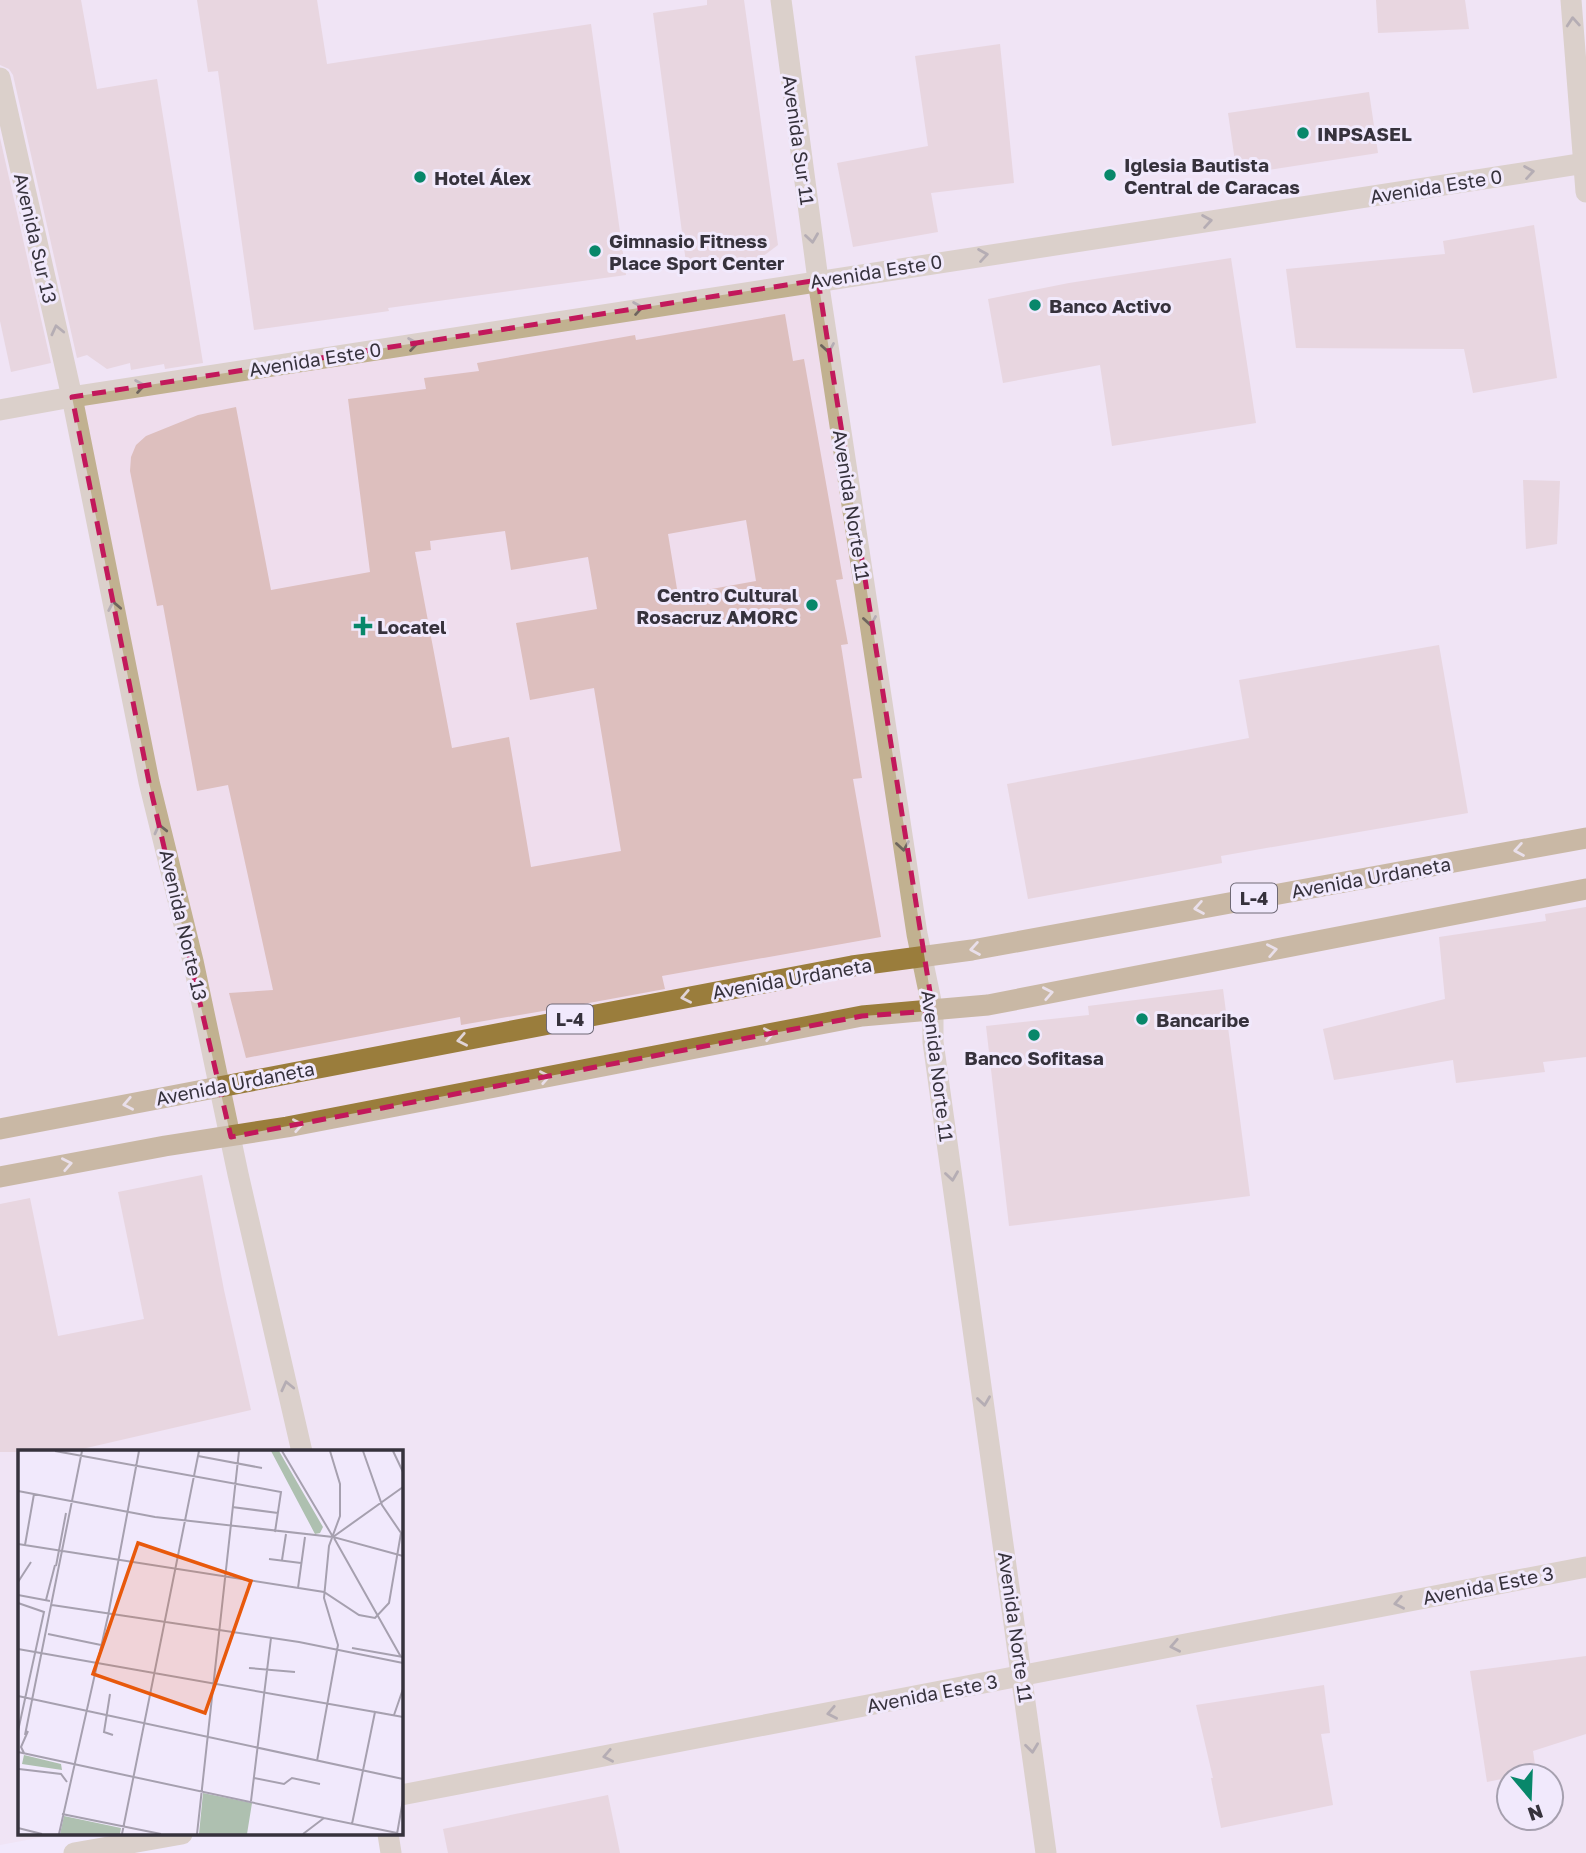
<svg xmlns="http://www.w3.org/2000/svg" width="1586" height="1853" font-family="'Golos Text',sans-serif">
	<rect width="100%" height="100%" fill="#f1e9fc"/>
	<path fill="#efdded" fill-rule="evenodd" d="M0 0H1586V1853H401L396 1834H401V1452H19V1834H59L0 1845ZM1509 1776H1551V1818H1509Z"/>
	<g fill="#ddbfbe" fill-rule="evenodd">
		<polygon points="0,0 81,0 97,89 157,79 203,363 165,369 164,364 131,370 130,363 107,369 87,355 77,358 13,75 9,69 0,65"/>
		<polygon points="197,0 317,0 327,64 591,24 626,275 388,308 389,311 254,330 218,71 208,72"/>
		<polygon points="707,0 744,0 778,245 758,260 687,270 653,13 707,5"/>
		<polygon points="1376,0 1465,0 1469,29 1378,33"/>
		<polygon points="1000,44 1014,183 931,193 938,232 853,247 837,163 928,146 915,56"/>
		<polygon points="1369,92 1378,153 1237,175 1228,113"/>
		<polygon points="0,138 51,363 11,372 0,321"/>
		<polygon points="1534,225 1557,378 1473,393 1464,349 1296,348 1286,269 1445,254 1443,241"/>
		<polygon points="1231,258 1256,423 1112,446 1100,365 1003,383 988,299 1069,283"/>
		<path d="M785 314 793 361 804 359 843 579 836 580 848 644 841 645 862 778 853 779 881 937 662 976 665 989 578 1005 461 1025 460 1017 246 1058 229 993 273 990 228 785 197 791 163 605 157 606 130 471 131 457 136 445 146 436 198 415 236 407 271 590 370 572 348 399 426 389 424 378 479 371 477 363 635 335 636 340ZM746 520 756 581 678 595 668 534ZM505 531 511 570 588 557 597 609 516 623 530 700 594 688 621 851 531 867 509 737 452 748 415 552 431 550 430 541Z"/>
		<polygon points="1523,480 1560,481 1557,544 1526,549"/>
		<polygon points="1439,645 1468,813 1221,856 1222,863 1028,899 1007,784 1249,738 1239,680"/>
		<polygon points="1586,907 1586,1057 1543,1062 1545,1072 1456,1083 1453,1060 1334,1080 1323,1029 1445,999 1439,937 1546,921 1545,914"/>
		<polygon points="1223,989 1250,1196 1009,1226 986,1026 1089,1015 1088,1006"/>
		<polygon points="202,1175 224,1290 251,1410 69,1452 0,1452 0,1204 30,1198 58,1336 144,1319 118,1192"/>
		<polygon points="1586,1656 1586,1734 1533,1751 1536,1772 1487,1782 1470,1671"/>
		<polygon points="1324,1685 1330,1733 1321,1734 1333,1805 1221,1828 1211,1778 1213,1778 1196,1705"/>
		<polygon points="608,1795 620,1853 448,1853 443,1829"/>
	</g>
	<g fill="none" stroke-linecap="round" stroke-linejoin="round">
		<g stroke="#c1b190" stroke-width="21">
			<polyline points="781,0 818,280 917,934 933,1011 933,1042 1046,1853"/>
			<polyline points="1571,0 1586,192"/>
			<polyline points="0,78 72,397 149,782 193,961 238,1174 302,1452"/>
			<polyline points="0,410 72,397 1586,163"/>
			<polyline points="401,1795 1586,1567"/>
			<polyline points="388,1834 391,1853"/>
			<polyline points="74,1853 182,1834"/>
		</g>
		<g stroke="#9a7d3c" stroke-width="21">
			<polyline points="0,1129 852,966 972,950 1586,838"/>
			<polyline points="0,1177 165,1146 287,1127 862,1016 988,1005 1586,889"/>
		</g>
	</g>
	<defs><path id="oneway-chevron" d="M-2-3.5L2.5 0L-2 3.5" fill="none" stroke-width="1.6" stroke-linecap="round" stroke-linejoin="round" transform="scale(1.75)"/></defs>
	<g stroke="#6e655e">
		<use href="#oneway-chevron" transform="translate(1573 22) rotate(-94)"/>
		<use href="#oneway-chevron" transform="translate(1529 172) rotate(-9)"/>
		<use href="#oneway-chevron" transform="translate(1207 221) rotate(-9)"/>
		<use href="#oneway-chevron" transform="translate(812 238) rotate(82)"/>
		<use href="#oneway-chevron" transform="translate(983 255) rotate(-9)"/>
		<use href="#oneway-chevron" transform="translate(638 308) rotate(-9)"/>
		<use href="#oneway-chevron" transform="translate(57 330) rotate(-103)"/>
		<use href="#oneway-chevron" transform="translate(413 344) rotate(-9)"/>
		<use href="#oneway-chevron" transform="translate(828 348) rotate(81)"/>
		<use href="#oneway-chevron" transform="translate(140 386) rotate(-9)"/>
		<use href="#oneway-chevron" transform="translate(114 606) rotate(-101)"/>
		<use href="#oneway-chevron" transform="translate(870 621) rotate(81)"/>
		<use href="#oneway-chevron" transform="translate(160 829) rotate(-104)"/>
		<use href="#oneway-chevron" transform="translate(903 846) rotate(81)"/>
		<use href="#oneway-chevron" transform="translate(952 1176) rotate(82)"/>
		<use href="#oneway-chevron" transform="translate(287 1386) rotate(-103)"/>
		<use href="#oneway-chevron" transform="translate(984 1401) rotate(82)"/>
		<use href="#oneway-chevron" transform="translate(1399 1603) rotate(169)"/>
		<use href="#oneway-chevron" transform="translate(1175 1646) rotate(169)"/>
		<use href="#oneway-chevron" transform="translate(832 1713) rotate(169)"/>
		<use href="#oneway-chevron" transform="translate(1032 1748) rotate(83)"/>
		<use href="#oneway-chevron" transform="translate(608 1756) rotate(169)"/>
	</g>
	<g stroke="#e0d3d6">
		<use href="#oneway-chevron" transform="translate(1519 850) rotate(170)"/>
		<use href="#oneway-chevron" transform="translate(1199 908) rotate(170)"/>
		<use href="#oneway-chevron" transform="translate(975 949) rotate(170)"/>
		<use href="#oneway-chevron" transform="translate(1272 950) rotate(-11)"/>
		<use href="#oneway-chevron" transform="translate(1048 993) rotate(-11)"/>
		<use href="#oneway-chevron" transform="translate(686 997) rotate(169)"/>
		<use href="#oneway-chevron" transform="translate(769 1034) rotate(-11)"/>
		<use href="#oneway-chevron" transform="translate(462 1040) rotate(169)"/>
		<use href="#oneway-chevron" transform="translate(545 1077) rotate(-11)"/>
		<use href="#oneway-chevron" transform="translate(128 1104) rotate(169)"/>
		<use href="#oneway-chevron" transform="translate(298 1125) rotate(-11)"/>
		<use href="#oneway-chevron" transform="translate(67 1164) rotate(-11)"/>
	</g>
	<path d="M0 0H1586V1853H0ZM818 280 933 1011 862 1016 231 1137 149 782 72 397Z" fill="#f1e9fc" fill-opacity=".55" fill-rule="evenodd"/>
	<path fill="none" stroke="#c2185b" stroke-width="5" stroke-dasharray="14 9" stroke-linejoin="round" d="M818 280 933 1011 862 1016 231 1137 149 782 72 397Z"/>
	<g fill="#08876a" stroke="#f1e9fc" stroke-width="2.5">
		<circle cx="1303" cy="133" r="7"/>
		<circle cx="1110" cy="175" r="7"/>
		<circle cx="420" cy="177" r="7"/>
		<circle cx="595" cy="251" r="7"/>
		<circle cx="1035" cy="305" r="7"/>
		<circle cx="812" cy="605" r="7"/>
		<path d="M359.5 615.5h7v7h7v7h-7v7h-7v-7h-7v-7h7z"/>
		<circle cx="1142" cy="1019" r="7"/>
		<circle cx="1034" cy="1035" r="7"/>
	</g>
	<g text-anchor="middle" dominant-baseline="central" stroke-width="6" stroke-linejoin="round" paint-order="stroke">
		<g fill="#f1e9fc" stroke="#6e6976" stroke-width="2">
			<rect x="1231" y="883.5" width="46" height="29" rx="5"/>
			<rect x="547" y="1004.5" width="46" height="29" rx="5"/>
		</g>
		<g font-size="18" font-weight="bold" fill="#36323c">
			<text x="1254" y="898">L-4</text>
			<text x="570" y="1019">L-4</text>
		</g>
		<g font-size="19" font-weight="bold" fill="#36323c" stroke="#f1e9fc" text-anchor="start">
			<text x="1317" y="133">INPSASEL</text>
			<text x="1124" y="164">Iglesia Bautista<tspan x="1124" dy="22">Central de Caracas</tspan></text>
			<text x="434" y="177">Hotel Álex</text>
			<text x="609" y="240">Gimnasio Fitness<tspan x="609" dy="22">Place Sport Center</tspan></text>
			<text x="1049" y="305">Banco Activo</text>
			<text x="798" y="594" text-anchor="end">Centro Cultural<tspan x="798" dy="22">Rosacruz AMORC</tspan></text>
			<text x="377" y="626">Locatel</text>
			<text x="1156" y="1019">Bancaribe</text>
			<text x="1034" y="1057" text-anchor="middle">Banco Sofitasa</text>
		</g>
		<g font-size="19" fill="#36323c" stroke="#f1e9fc">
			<text transform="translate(799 140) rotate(82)">Avenida Sur 11</text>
			<text transform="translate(1436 186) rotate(-9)">Avenida Este 0</text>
			<text transform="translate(36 238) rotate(77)">Avenida Sur 13</text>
			<text transform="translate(876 271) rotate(-9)">Avenida Este 0</text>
			<text transform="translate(315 359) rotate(-9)">Avenida Este 0</text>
			<text transform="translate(852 505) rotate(81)">Avenida Norte 11</text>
			<text transform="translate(1371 877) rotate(-10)">Avenida Urdaneta</text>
			<text transform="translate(184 925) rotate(77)">Avenida Norte 13</text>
			<text transform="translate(792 978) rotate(-10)">Avenida Urdaneta</text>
			<text transform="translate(938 1066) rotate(83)">Avenida Norte 11</text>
			<text transform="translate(235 1083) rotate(-11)">Avenida Urdaneta</text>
			<text transform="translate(1488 1585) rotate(-11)">Avenida Este 3</text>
			<text transform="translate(1016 1627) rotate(82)">Avenida Norte 11</text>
			<text transform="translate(932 1693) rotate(-11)">Avenida Este 3</text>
		</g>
	</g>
	<g transform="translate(18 1450)">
		<rect width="385" height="385" fill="#f1e9fc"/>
		<path d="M253 1H261L305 77 302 83 297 84ZM6 305 43 314 44 320 4 314ZM185 343 234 353 229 384H181ZM46 366 103 378 102 384H42Z" fill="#aec0b0"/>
		<path fill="none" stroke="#a6a0af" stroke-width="2" d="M37 1 263 42 257 82M264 1 315 87 385 106M375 1 385 22M180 6 244 18M0 41 137 67 315 87M214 57 260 63M315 87 385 37M316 88 383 207M0 94 306 142 341 165 357 168 371 153 383 83 364 55 345 1M7 95 16 44M251 109 283 113M264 110 268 84M38 116 48 63M0 132 13 112M280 138 287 87M0 145 32 151M28 150 37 115M0 153 26 162 0 281M34 155 281 192 385 213M30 184 83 195M334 198 385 207M0 199 357 262M231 218 277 222M92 244 86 282 95 285M0 246 385 329M376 265 385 239M7 285 64 1M0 302 306 368M6 303 3 297 10 281M299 311 320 195 306 148 311 96 322 66V34L312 1M1 319 43 324 49 332M236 328 266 334 274 328 302 334M233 351 253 188M44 364 143 384M334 374 357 262 385 267M0 378 24 384M41 384 90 166 121 1M104 384 181 1M179 384 221 1M285 384 306 368 384 384M379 384 385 350"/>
		<path fill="#e8590c" fill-opacity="0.15" stroke="#e8590c" stroke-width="3.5" d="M120 93 233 131 187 263 75 224Z"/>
		<rect width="385" height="385" fill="none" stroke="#36323c" stroke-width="3.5"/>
	</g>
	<g transform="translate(1530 1797) rotate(161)"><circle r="33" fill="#f1e9fc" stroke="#a6a0af" stroke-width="2"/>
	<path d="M0-5L12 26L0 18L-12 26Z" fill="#08876a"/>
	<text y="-10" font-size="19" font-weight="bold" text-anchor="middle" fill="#36323c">N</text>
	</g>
</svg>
